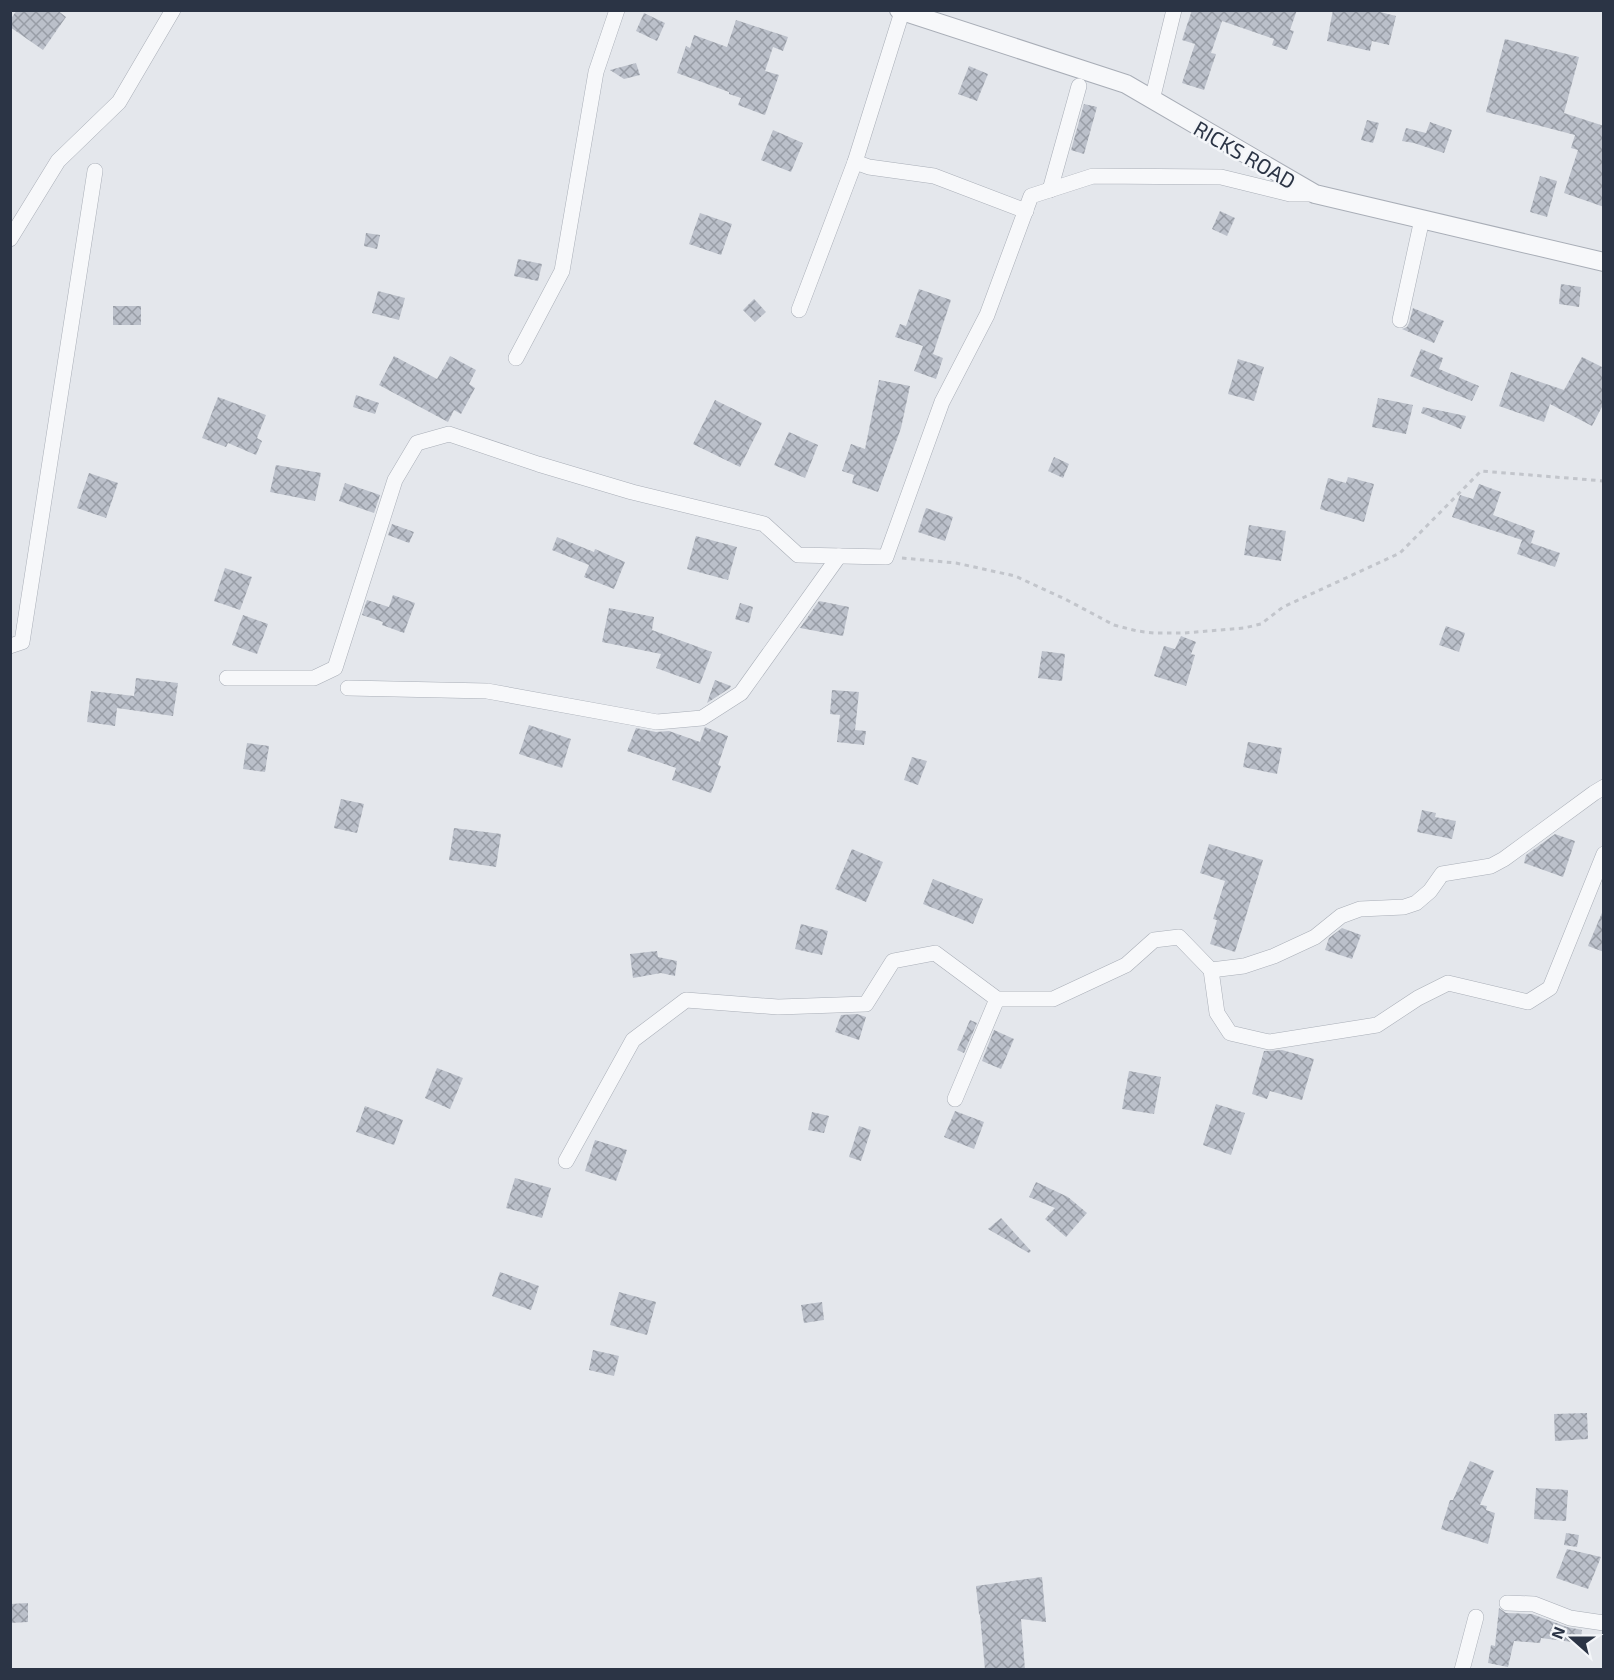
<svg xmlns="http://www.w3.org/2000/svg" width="1614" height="1680" font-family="'Exo 2',sans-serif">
	<defs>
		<pattern id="building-cross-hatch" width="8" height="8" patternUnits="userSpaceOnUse" patternTransform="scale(1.5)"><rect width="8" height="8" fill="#bbc0ca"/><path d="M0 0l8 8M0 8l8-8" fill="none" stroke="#989da6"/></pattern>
	</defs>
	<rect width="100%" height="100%" fill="#e4e7ec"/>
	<g fill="url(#building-cross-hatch)">
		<polygon points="17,10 57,10 66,17 43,50 10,27 10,20"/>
		<polygon points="1192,10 1297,10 1290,30 1294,31 1287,50 1272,45 1274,39 1222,21 1211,53 1216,54 1204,90 1182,83 1195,44 1182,40"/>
		<polygon points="1333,10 1372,10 1396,16 1389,45 1372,41 1370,51 1327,41"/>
		<polygon points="644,13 665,23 657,41 636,31"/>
		<polygon points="736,20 788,37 783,51 773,47 765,71 779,75 765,115 738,105 741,98 729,94 729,92 677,73 686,46 690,48 694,35 727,47"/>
		<polygon points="1505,39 1579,57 1564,113 1604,126 1604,207 1564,193 1578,150 1571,148 1575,135 1486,112"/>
		<polygon points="636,63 640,75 624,79 610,70"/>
		<polygon points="969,66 988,74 977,101 958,94"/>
		<polygon points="1084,104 1097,107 1084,154 1071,150"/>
		<polygon points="1367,120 1379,123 1373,143 1361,140"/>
		<polygon points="1430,122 1452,130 1444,153 1414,143 1402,141 1406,128 1426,133"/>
		<polygon points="773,130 803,143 791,172 761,160"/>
		<polygon points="1540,176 1557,181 1547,217 1530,212"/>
		<polygon points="1220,211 1235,218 1227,236 1212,229"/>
		<polygon points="700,213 732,224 721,255 689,244"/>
		<polygon points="366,233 380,235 377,249 364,246"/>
		<polygon points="518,259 542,264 538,281 514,276"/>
		<polygon points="1561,284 1581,287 1579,307 1559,304"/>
		<polygon points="919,289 951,300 933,354 943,358 936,379 914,371 923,346 895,337 900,324 906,326"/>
		<polygon points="378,291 405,298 399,320 372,313"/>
		<polygon points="754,299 766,312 755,322 743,310"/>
		<rect x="113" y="306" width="28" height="19"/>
		<polygon points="1413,308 1444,321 1434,343 1402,329 1407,327 1409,323"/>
		<polygon points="1421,349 1443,358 1439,369 1479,386 1472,401 1410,376"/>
		<polygon points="394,356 437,379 450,356 476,370 469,384 475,388 461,414 454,410 448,422 379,385"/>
		<polygon points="1582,357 1604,368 1604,403 1592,426 1550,404 1544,422 1499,406 1511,372 1564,390"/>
		<polygon points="1238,359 1264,367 1254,401 1228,394"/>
		<polygon points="879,380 910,386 901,428 878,492 852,483 854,475 842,471 851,444 865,449"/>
		<polygon points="356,395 379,403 375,414 353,407"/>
		<polygon points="218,397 266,415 257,438 262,441 256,455 228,443 226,447 202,438"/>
		<polygon points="1378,398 1413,405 1406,434 1372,427"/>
		<polygon points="715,400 762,423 740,467 693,444"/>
		<polygon points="1423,407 1466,416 1461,429 1421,413"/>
		<polygon points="789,432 818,445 805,478 774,465"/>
		<polygon points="1054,457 1069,464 1063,478 1048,471"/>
		<polygon points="276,465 321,473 315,501 270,492"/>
		<polygon points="89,473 118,483 106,518 77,508"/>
		<polygon points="1348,477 1374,484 1364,522 1320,509 1328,478 1346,483"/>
		<polygon points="345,483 380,495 374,513 339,501"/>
		<polygon points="1479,484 1501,492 1493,515 1535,531 1531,543 1560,553 1555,567 1517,554 1522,540 1452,517 1460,495 1473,499"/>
		<polygon points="926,508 953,517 945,541 918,532"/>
		<polygon points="392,524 414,532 409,543 388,535"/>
		<polygon points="1249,525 1286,531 1281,561 1244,555"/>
		<polygon points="696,536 737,547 728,580 687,569"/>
		<polygon points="557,537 594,552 595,549 625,562 614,589 584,577 589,565 552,550"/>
		<polygon points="225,568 252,577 240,610 214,601"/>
		<polygon points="393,595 415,603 404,633 382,625 383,622 362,615 367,600 389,607"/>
		<polygon points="819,601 849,607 843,636 800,628"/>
		<polygon points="740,603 753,607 749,623 735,619"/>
		<polygon points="609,608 654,617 652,630 712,652 700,684 656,668 661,654 602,642"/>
		<polygon points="243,615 268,624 257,654 232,645"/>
		<polygon points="1446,626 1465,633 1459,652 1439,645"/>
		<polygon points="1181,636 1196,642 1191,654 1195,655 1186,686 1154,676 1164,646 1175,649"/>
		<polygon points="1042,651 1065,654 1062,681 1038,678"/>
		<polygon points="136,678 178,683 173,716 117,708 115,726 87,722 91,691 134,696"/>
		<polygon points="715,680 731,686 730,688 707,703"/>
		<polygon points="832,690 859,692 855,730 866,731 864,745 837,742 840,715 830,714"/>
		<polygon points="529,725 571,739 562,768 519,754"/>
		<polygon points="705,727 728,736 718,765 721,766 711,793 672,780 676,768 627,751 636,728 656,732 669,731 700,742"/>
		<polygon points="1248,742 1282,748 1277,774 1243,767"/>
		<polygon points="247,743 269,746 265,772 243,769"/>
		<polygon points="912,757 927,761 918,785 904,780"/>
		<polygon points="341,799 364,804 357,833 334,828"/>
		<polygon points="1422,810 1436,813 1435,817 1456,821 1452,839 1417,832"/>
		<polygon points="454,828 501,834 496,867 449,860"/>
		<polygon points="1555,834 1575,841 1563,877 1524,863 1526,855"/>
		<polygon points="1209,844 1263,860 1235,952 1210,944 1217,920 1213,919 1225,881 1200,873"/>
		<polygon points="852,849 883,862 866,902 835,889"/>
		<polygon points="933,879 983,899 973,924 923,904"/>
		<polygon points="1604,908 1604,952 1588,946"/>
		<polygon points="801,924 828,931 822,955 795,949"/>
		<polygon points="1342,928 1361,935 1352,959 1325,950 1329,938"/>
		<polygon points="657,951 658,957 677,961 675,976 661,973 633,978 630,954"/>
		<polygon points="857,1014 866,1017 859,1040 835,1032 841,1015"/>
		<polygon points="970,1020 977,1023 964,1053 957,1050"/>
		<polygon points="994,1030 1014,1039 1001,1069 982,1061"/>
		<polygon points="1282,1050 1314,1059 1302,1100 1270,1091 1267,1099 1252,1094 1264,1051"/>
		<polygon points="437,1068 463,1078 450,1109 425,1098"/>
		<polygon points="1129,1071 1161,1077 1154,1114 1122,1109"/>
		<polygon points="1216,1104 1245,1113 1231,1155 1203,1145"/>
		<polygon points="365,1106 403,1120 394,1145 356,1132"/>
		<polygon points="955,1111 984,1122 974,1149 944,1137"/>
		<polygon points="812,1112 829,1116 824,1133 808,1130"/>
		<polygon points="859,1126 871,1130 861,1161 849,1157"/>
		<polygon points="595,1140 627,1150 616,1181 585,1171"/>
		<polygon points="515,1178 551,1188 542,1218 506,1208"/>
		<polygon points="1036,1182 1068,1197 1087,1213 1066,1237 1045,1219 1055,1208 1029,1197"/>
		<polygon points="1001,1218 1031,1251 1029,1253 988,1229"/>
		<polygon points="500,1272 539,1286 531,1310 492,1296"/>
		<polygon points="619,1292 656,1302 647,1335 610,1325"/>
		<polygon points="822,1302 824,1320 804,1323 801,1305"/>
		<polygon points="593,1350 619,1356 614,1376 589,1370"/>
		<polygon points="1587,1413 1588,1439 1555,1441 1554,1414"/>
		<polygon points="1470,1461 1494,1471 1480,1505 1487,1506 1486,1510 1495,1513 1488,1544 1441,1529 1450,1500 1453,1500"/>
		<polygon points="1536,1488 1568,1490 1566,1521 1534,1519"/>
		<polygon points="1566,1533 1579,1535 1577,1547 1564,1545"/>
		<polygon points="1567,1549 1601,1557 1588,1589 1556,1578"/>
		<polygon points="1042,1577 1046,1622 1021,1619 1025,1670 985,1670 980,1615 979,1614 976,1586"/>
		<polygon points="28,1603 28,1622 10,1623 10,1604"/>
		<polygon points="1499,1608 1506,1613 1532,1614 1567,1627 1582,1630 1580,1643 1541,1638 1540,1643 1514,1641 1508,1667 1488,1663 1491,1645 1495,1646"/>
	</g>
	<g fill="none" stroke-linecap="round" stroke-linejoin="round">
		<g stroke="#a9aeb7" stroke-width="16">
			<g id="minor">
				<polyline points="1152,100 1174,10"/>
				<polyline points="855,162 869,167 934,176 1026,211"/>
				<polyline points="1050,190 1079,86"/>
				<polyline points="10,239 58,161 119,102 173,10"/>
				<polyline points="799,310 855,162 902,12"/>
				<polyline points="1400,320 1422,219"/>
				<polyline points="516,358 562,271 596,72 617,10"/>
				<polyline points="10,646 22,642 95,171"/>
				<polyline points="227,678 314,678 335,668 395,480 417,443 449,434 538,464 632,492 764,524 798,555 886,557 942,402 987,315 1031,196 1093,176 1221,177 1290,194 1315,194"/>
				<polyline points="348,688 487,691 657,722 702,718 741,693 839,556"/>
				<polyline points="1211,970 1244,966 1274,956 1315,937 1341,916 1360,909 1404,907 1416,903 1430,891 1442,874 1491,866 1504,859 1594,793 1604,787"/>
				<polyline points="955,1099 997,999"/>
				<polyline points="566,1161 633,1040 686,1000 778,1007 866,1004 893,961 935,953 997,999 1053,999 1126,965 1154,940 1179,937 1211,970 1217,1013 1230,1033 1269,1042 1377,1025 1418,998 1448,983 1528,1002 1550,988 1604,854"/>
				<polyline points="1507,1603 1534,1604 1570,1618 1604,1623"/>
				<polyline points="1462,1670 1476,1617"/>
			</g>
		</g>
		<g stroke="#a9aeb7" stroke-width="20">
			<polyline id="tertiary" points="899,10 1126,84 1315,194 1604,262"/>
		</g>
		<polyline stroke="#c2c5cb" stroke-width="3" stroke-dasharray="4.5 4.5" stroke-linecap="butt" points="902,558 956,563 1015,576 1065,599 1114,625 1137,631 1154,633 1184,633 1244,628 1261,624 1283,607 1400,553 1481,471 1604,481"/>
		<use href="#minor" stroke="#f7f8fa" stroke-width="15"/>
		<use href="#tertiary" stroke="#f7f8fa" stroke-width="18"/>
	</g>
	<g text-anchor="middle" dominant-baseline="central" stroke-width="5" stroke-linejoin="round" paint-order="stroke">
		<g font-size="21" fill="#2b3445" stroke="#f4f6f9">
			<text transform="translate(1245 154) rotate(30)">RICKS ROAD</text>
		</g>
	</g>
	<rect width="1614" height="1680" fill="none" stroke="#2b3445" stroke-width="24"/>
	<g transform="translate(1572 1638) rotate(291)" stroke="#f4f6f9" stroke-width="4.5" paint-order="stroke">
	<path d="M0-4.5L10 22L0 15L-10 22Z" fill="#2b3445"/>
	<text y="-9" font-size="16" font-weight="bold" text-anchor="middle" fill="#2b3445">N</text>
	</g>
</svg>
